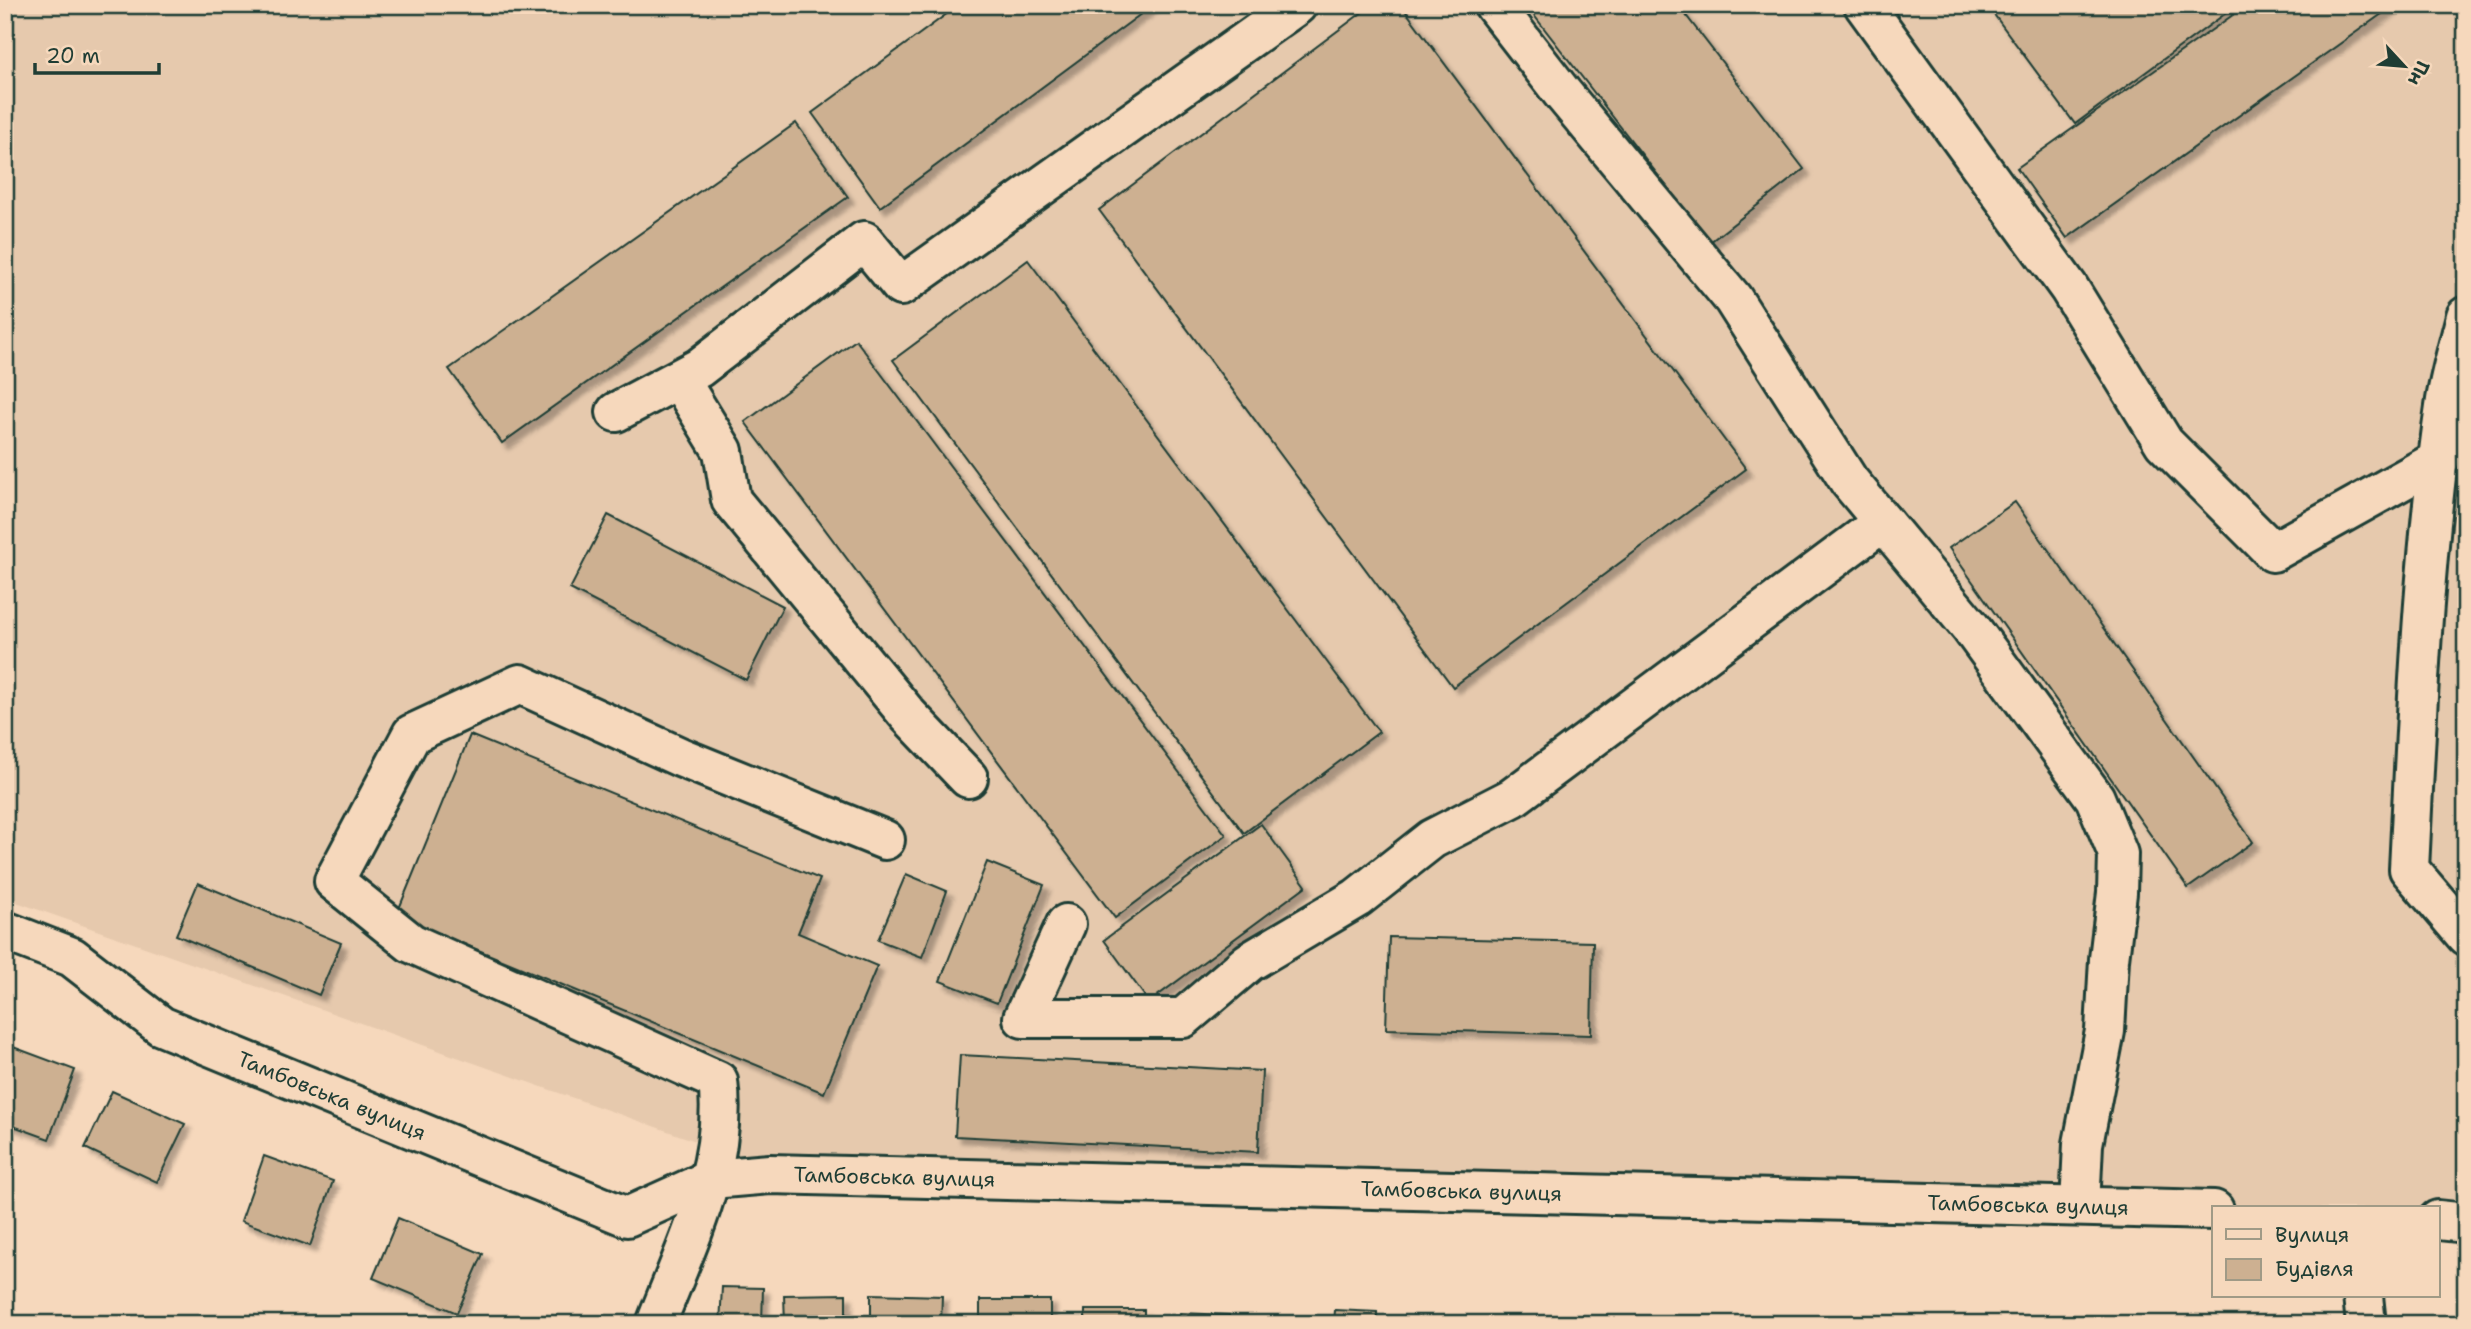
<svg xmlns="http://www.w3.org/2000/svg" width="2471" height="1329" font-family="'Shantell Sans',sans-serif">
	<defs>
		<filter id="shadow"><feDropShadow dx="6" dy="6" stdDeviation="2" flood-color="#0004"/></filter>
	</defs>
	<rect width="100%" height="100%" fill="#f6d8bc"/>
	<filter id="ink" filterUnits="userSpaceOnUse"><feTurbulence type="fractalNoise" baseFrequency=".0143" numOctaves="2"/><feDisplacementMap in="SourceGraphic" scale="14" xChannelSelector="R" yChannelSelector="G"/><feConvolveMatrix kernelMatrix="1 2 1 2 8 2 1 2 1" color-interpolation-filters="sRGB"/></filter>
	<g filter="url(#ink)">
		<polygon fill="#e6c9ad" points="5,5 2466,5 2466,1225 2438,1208 2214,1208 781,1171 5,898"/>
		<g fill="#cdb091" stroke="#1f3d34" stroke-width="2" filter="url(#shadow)">
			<polygon points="959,5 1153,5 880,207 812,113"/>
			<polygon points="1372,5 1401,5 1746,469 1453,687 1099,210"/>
			<polygon points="1526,5 1678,5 1804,169 1710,242"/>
			<polygon points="1987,5 2237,5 2075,124"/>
			<polygon points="2247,5 2393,6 2067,238 2017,168"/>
			<polygon points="796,123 848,197 502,443 449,369"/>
			<polygon points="1028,260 1379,732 1244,833 893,360"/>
			<polygon points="856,340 1226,835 1115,918 745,422"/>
			<polygon points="2015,502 2253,842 2188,888 1949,548"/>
			<polygon points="608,515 783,606 746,680 570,589"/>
			<polygon points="470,735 820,879 798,933 877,966 824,1093 396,916"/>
			<polygon points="1261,824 1306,886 1149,1002 1104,940"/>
			<polygon points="987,862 1044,885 997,1003 940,981"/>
			<polygon points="906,874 947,891 922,957 878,940"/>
			<polygon points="198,883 341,943 319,995 176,935"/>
			<polygon points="1389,937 1593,942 1591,1035 1386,1029"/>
			<polygon points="5,1044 75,1070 49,1139 5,1123"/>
			<polygon points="960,1055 1262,1071 1258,1152 955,1136"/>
			<polygon points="112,1091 185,1124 157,1182 85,1148"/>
			<polygon points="264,1156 333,1181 310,1246 241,1221"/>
			<polygon points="398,1218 483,1254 457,1313 373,1278"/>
			<polygon points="722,1287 763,1288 762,1324 720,1324"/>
			<polygon points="846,1294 846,1324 785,1324 784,1295"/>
			<polygon points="871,1294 942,1296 941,1324 871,1324"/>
			<rect x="980" y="1300" width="70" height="24"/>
			<rect x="1085" y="1310" width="59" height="14"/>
			<polygon points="1335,1310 1377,1312 1377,1324 1334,1324"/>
			<polygon points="1180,1313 1229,1315 1229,1324 1180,1324"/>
			<polygon points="1413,1317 1507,1321 1507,1324 1413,1324"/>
			<polygon points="1582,1320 1637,1323 1637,1324 1582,1324"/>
		</g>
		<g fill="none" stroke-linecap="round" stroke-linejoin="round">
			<g stroke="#1f3d34" stroke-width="44">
				<g id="minor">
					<polyline points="1494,5 1563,94 1733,299 1849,481 1971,628 2095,798 2118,854 2117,893 2109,959 2105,1031 2083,1144 2080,1206"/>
					<polyline points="1864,5 2069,288 2164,443 2273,552 2440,459"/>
					<path d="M2466 316C2459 344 2451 372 2446 400 2423 555 2417 712 2409 869L2466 936"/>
					<polyline points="679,379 723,451 731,500 908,715 968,778"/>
					<polyline points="616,412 699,368 864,241 901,286 1297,5"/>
					<polyline points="1066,924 1023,1018 1183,1018 1249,962 1357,898 1432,839 1512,798 1883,522"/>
					<path id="s1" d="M5 931 72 957 161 1026 627 1217 711 1179 770 1174 2214 1210"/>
					<polyline points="2438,1220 2466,1223"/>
					<polyline points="2363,1296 2366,1324"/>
					<path d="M656 1324C685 1247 729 1165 718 1081L411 943 334 881 412 734 520 684 680 757 885 840"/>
				</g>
			</g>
			<use href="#minor" stroke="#f6d8bc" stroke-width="38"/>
		</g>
	</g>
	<g text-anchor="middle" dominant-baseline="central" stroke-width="5" stroke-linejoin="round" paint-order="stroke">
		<g font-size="21" fill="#1f3d34" stroke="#f6d8bc">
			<text stroke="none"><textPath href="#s1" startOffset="369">Тамбовська вулиця</textPath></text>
			<text stroke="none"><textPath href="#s1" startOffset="964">Тамбовська вулиця</textPath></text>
			<text stroke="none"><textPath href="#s1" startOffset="1531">Тамбовська вулиця</textPath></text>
			<text stroke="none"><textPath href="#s1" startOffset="2098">Тамбовська вулиця</textPath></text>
		</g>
	</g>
	<rect width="2471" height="1329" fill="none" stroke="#f6d8bc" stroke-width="28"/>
	<rect x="14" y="14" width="2443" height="1301" fill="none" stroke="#1f3d34" stroke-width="2.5" filter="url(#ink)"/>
	<rect x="2212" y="1206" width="228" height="91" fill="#f6d8bc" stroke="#a09a86" stroke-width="2"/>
	<rect x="2226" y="1229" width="35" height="10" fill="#f6d8bc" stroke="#a09a86" stroke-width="2"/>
	<text x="2275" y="1242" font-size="21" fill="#1f3d34">Вулиця</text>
	<rect x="2226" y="1259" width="35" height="21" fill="#cdb091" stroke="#a09a86" stroke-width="2"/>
	<text x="2275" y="1276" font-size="21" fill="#1f3d34">Будівля</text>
	<g transform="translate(2404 66) rotate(116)" stroke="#f6d8bc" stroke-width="5" paint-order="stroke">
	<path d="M0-5L12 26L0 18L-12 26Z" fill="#1f3d34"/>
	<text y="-10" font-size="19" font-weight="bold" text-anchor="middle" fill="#1f3d34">Пн</text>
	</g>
	<path d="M35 63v10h124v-10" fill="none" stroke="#1f3d34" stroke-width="3.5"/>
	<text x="46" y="63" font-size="21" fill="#1f3d34" stroke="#f6d8bc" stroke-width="5" paint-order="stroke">20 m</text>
</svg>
